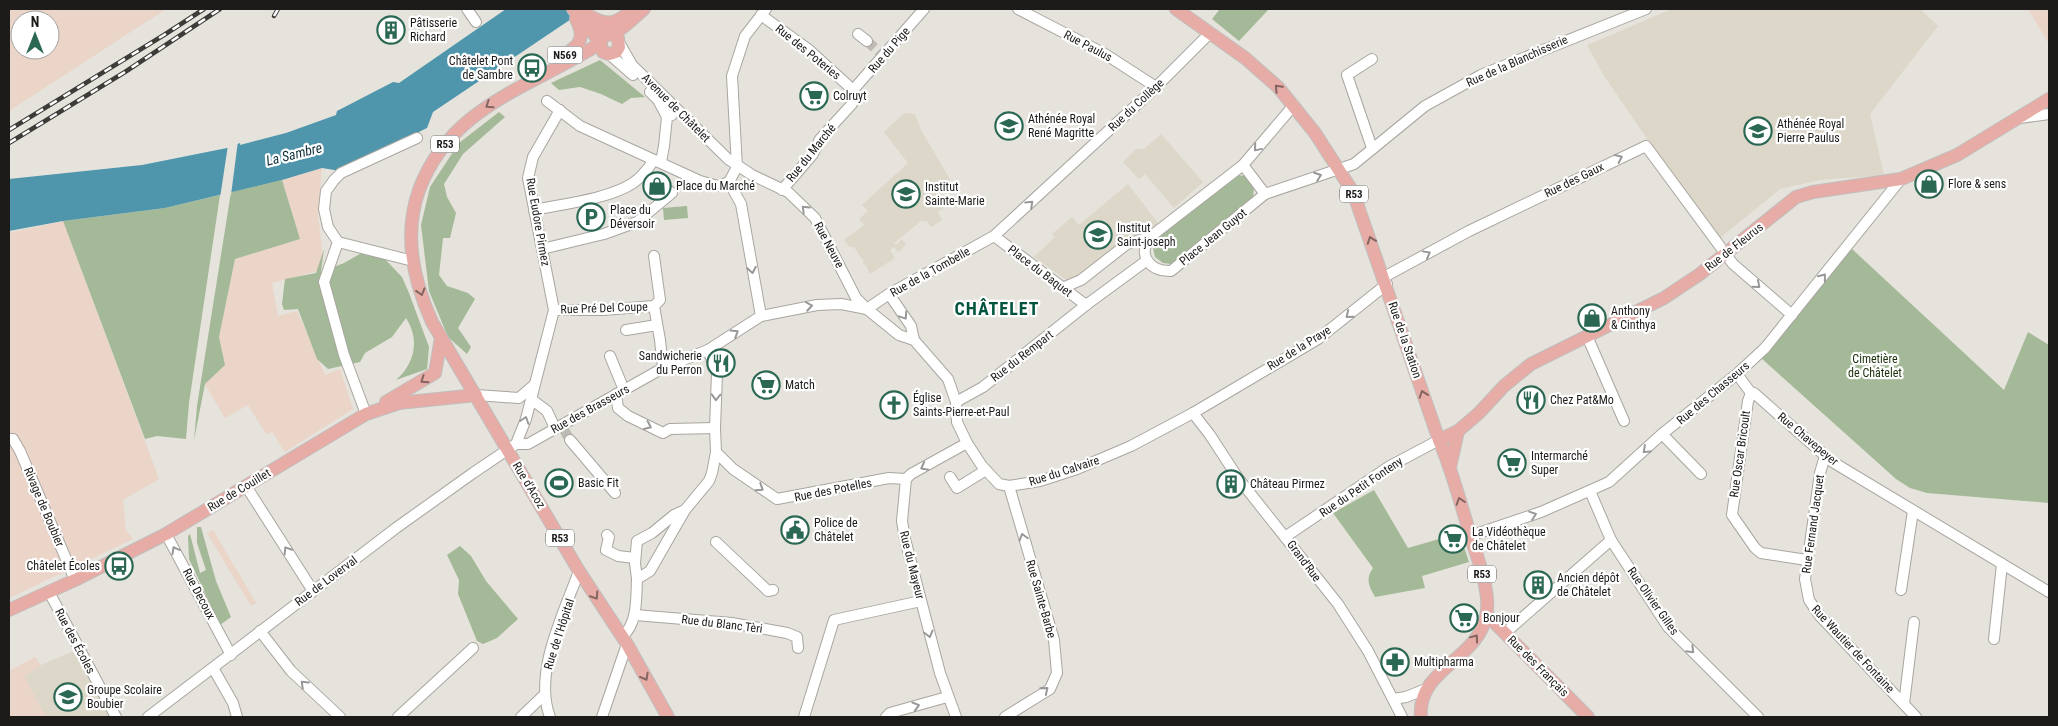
<svg xmlns="http://www.w3.org/2000/svg" width="2058" height="726" font-family="'Roboto Condensed',sans-serif">
	<rect width="100%" height="100%" fill="#e5e3db"/>
	<g fill="#dcd7c9">
		<polygon points="1672,9 1920,9 1938,26 1870,114 1884,175 1820,180 1780,189 1720,238 1654,149 1604,76 1587,45"/>
		<polygon points="904,113 915,114 921,130 951,181 938,191 940,193 937,195 946,206 938,212 942,220 931,227 927,221 925,222 922,220 894,243 896,245 902,239 906,245 898,252 894,247 890,250 895,258 870,274 866,265 862,264 864,262 854,247 850,247 844,240 864,225 859,219 868,211 862,205 908,163 884,132"/>
		<polygon points="1161,134 1203,182 1174,208 1145,174 1139,179 1123,162 1136,149 1144,149"/>
		<polygon points="1128,184 1158,223 1104,267 1075,286 1034,257 1055,237 1052,234 1072,217 1079,225"/>
		<polygon points="76,650 111,717 46,717 24,676 41,665"/>
	</g>
	<g fill="#ebd4c8" fill-rule="evenodd">
		<path d="M9 9H166L9 111ZM20 20H50V50H20Z"/>
		<polygon points="2028,9 2049,9 2049,44"/>
		<polygon points="322,168 318,215 323,256 317,271 272,283 278,316 297,311 325,375 340,369 353,409 285,452 272,432 266,434 248,405 225,418 205,384 225,365 219,337 235,259 300,239 282,180"/>
		<polygon points="63,221 159,479 123,500 126,530 133,539 9,598 9,233"/>
		<polygon points="213,530 256,603 251,606 207,533"/>
		<polygon points="35,657 41,665 24,676 46,717 9,717 9,671"/>
	</g>
	<g fill="#a4b998">
		<polygon points="1220,9 1269,9 1239,41 1212,19"/>
		<polygon points="600,60 645,97 631,98 622,104 601,94 580,87 559,90 551,83"/>
		<polygon points="499,112 505,117 463,154 444,184 447,197 456,213 450,238 443,238 439,275 447,286 468,293 475,299 458,328 471,347 467,354 448,337 429,291 421,225 430,187 459,143"/>
		<polygon points="1236,175 1246,176 1254,186 1253,200 1171,264 1163,263 1155,257 1153,248 1156,237"/>
		<polygon points="282,180 300,239 235,259 219,337 225,365 205,384 194,440 197,406 231,192"/>
		<polygon points="220,195 189,403 186,439 157,436 145,439 63,221 165,208"/>
		<polygon points="687,206 688,218 664,220 663,208"/>
		<path d="M324 249 321 272 344 263 365 251 380 254 402 277 409 293 429 347 427 369 396 380C415 363 420 340 406 318L392 337 365 353 360 362 328 369 317 359 298 309 284 310 282 304 285 279 316 273Z"/>
		<polygon points="1852,249 2004,390 2028,332 2049,345 2049,503 1927,493 1910,488 1896,479 1761,358 1782,335"/>
		<path d="M1374 490 1408 548 1446 537 1450 543 1461 538 1469 562 1422 576 1425 588 1375 597C1369 586 1365 579 1373 568L1333 513Z"/>
		<polygon points="197,527 201,527 216,581 231,617 220,625 189,559 188,536 190,534 200,573 206,570 197,543"/>
		<polygon points="460,546 471,556 486,581 518,619 497,638 483,644 477,641 458,594 459,580 447,555"/>
	</g>
	<polygon fill="#4f96ad" points="506,9 586,9 433,112 427,128 340,171 322,168 282,180 165,208 63,221 9,231 9,179 142,165 227,148 240,143 240,145 286,133 336,115 337,111 393,82 399,83"/>
	<polygon fill="#e5e3db" points="238,141 231,195 220,198 228,145"/>
	<g fill="none" stroke-linecap="round" stroke-linejoin="round">
		<g stroke="#bdbbb4" stroke-width="10" stroke-dasharray="10 5" stroke-linecap="butt">
			<polyline points="867,41 880,53"/>
			<polyline points="563,428 570,440"/>
		</g>
		<g stroke="#a9a6a0" stroke-width="12">
			<g id="minor">
				<polyline points="467,9 476,22"/>
				<polyline points="1018,9 1105,54 1156,87"/>
				<polyline points="761,15 808,49 853,90"/>
				<polyline points="858,34 867,41"/>
				<polyline points="620,44 632,65 728,159 752,175 788,192 815,218 856,298 867,309 899,335 914,340 948,379 956,402 957,422 967,443 982,466 999,484 1009,486 1040,481 1077,469 1131,446 1193,413 1318,339 1387,284"/>
				<polyline points="609,54 633,75"/>
				<polyline points="1372,59 1347,75 1372,148"/>
				<polyline points="853,90 924,9"/>
				<polyline points="650,92 658,100 667,117"/>
				<polyline points="547,101 580,126 700,181 718,186 729,182 737,167"/>
				<polyline points="2020,118 2049,114"/>
				<polyline points="661,162 664,146 667,117 672,115"/>
				<path d="M1243 165 1265 194 1171 271C1150 272 1137 255 1150 237L1243 165 1294 105"/>
				<polyline points="737,167 732,76 745,36 766,9"/>
				<polyline points="729,182 741,204 761,316"/>
				<polyline points="782,190 813,154 820,139 852,104 853,90"/>
				<polyline points="1265,194 1354,164 1425,106 1481,75 1646,9"/>
				<path d="M534 210C563 204 609 199 633 183 642 177 648 169 654 160"/>
				<polyline points="994,236 1086,305"/>
				<polyline points="338,242 413,261"/>
				<polyline points="542,249 604,234 637,222 672,193 644,173"/>
				<polyline points="1384,277 1469,231 1646,146 1733,264 1792,315"/>
				<polyline points="1062,288 1081,280 1127,244 1150,237"/>
				<polyline points="889,294 911,326 914,340"/>
				<polyline points="654,306 660,340 663,368"/>
				<polyline points="654,306 660,300 654,256"/>
				<polyline points="867,309 889,294 994,236 1156,87 1210,33"/>
				<polyline points="554,310 603,310 654,306"/>
				<polyline points="626,330 657,325"/>
				<polyline points="1587,336 1624,421"/>
				<polyline points="610,356 624,390"/>
				<polyline points="1737,374 1751,393 1754,393 1831,461 2049,592"/>
				<polyline points="1751,393 1748,401 1732,515 1755,548 1761,553 1807,560"/>
				<polyline points="616,394 618,408 628,416 663,433 670,429 715,428"/>
				<polyline points="476,395 519,398 534,385"/>
				<polyline points="531,399 547,411 555,428"/>
				<polyline points="956,402 983,387 1086,305 1146,261"/>
				<polyline points="1193,413 1210,435 1238,478 1338,604 1368,651 1402,717"/>
				<polyline points="366,414 344,355 324,282 338,242 328,227 324,209 326,191 334,180 341,173 417,138"/>
				<polyline points="1662,434 1701,474"/>
				<polyline points="9,439 13,439 20,451 75,580"/>
				<polyline points="570,440 615,493"/>
				<polyline points="516,444 528,444 663,368 708,350 761,316 817,305 841,304 867,309"/>
				<polyline points="716,452 733,469 777,499 889,478 906,479"/>
				<polyline points="1825,456 1820,473 1805,579 1809,600 1820,616 1916,717"/>
				<polyline points="950,477 957,488 986,470"/>
				<polyline points="246,486 313,591"/>
				<polyline points="1590,491 1611,540 1668,627 1758,717"/>
				<polyline points="166,534 231,655"/>
				<polyline points="607,535 609,537 606,550 618,556 635,558"/>
				<polyline points="1470,536 1541,512 1609,482 1662,434 1737,374 1765,348 1901,179"/>
				<polyline points="1285,537 1390,466 1439,440"/>
				<polyline points="716,542 768,591 773,590"/>
				<polyline points="637,579 635,563 637,541 652,533 674,515 685,510 709,481 712,473 716,452 715,428 717,373 708,350"/>
				<polyline points="1901,590 1913,511"/>
				<polyline points="49,592 116,717"/>
				<polyline points="635,615 732,623 787,633 797,637 798,648"/>
				<polyline points="260,631 291,671 340,717"/>
				<polyline points="1505,633 1611,540"/>
				<path d="M622 637C638 623 636 599 637 579L650 571 685 510"/>
				<polyline points="1994,639 2002,564"/>
				<polyline points="213,668 233,703 237,717"/>
				<polyline points="1393,699 1406,697 1426,689"/>
				<polyline points="1904,704 1914,622"/>
				<polyline points="148,717 396,528 473,473 516,444 526,419 554,310 528,178 533,157 560,110"/>
				<polyline points="398,717 473,648"/>
				<polyline points="521,717 545,694"/>
				<path d="M550 717C533 673 564 613 579 571"/>
				<polyline points="602,717 627,644"/>
				<polyline points="804,717 834,620 921,601"/>
				<polyline points="886,717 890,713 947,697"/>
				<polyline points="956,717 940,673 905,539 902,521 906,479 911,474 967,443"/>
				<polyline points="1005,717 1050,689 1057,673 1054,640 1009,486"/>
			</g>
		</g>
		<g stroke="#bfbfbf" stroke-width="14">
			<g id="major">
				<polyline points="573,9 600,42 603,52 609,54 616,52 619,47 618,38 613,35 601,33 582,9"/>
				<path d="M644 9C636 16 627 25 618 31 614 33 608 34 604 36 599 40 604 38 600 43 596 47 588 50 584 53 518 91 448 112 419 190 403 235 413 280 432 322L579 571 627 644 668 717"/>
				<path d="M1176 9 1245 58 1278 87 1315 133 1353 192 1439 440C1452 470 1460 502 1470 534 1475 551 1482 568 1485 585 1488 599 1489 613 1483 626 1468 662 1417 673 1421 717"/>
				<path d="M588 15C606 26 614 25 630 12"/>
				<path d="M562 56C580 46 586 38 576 19"/>
				<polyline points="386,402 435,373 441,338"/>
				<polyline points="1439,440 1458,431 1479,413 1504,386 1531,364 1664,298 1700,274 1796,197 1813,192 1901,179 1957,155 2049,99"/>
				<polyline points="1450,467 1458,431"/>
				<polyline points="9,610 75,580 166,534 366,414 399,403 476,395"/>
				<polyline points="1487,615 1588,717"/>
			</g>
		</g>
		<use href="#minor" stroke="#fff" stroke-width="10"/>
		<use href="#major" stroke="#e8aca6" stroke-width="12"/>
		<g stroke="#3d3c39" stroke-width="4.5">
			<g id="rail">
				<polyline points="274,16 278,9"/>
				<polyline points="9,130 164,35 204,9"/>
				<polyline points="9,143 125,72 220,9"/>
			</g>
		</g>
		<use href="#rail" stroke="#fff" stroke-width="2.5" stroke-dasharray="8" stroke-linecap="butt"/>
	</g>
	<defs><path id="oneway-chevron" d="M-2-3.5L2.5 0L-2 3.5" fill="none" stroke-width="1.6" stroke-linecap="round" stroke-linejoin="round" transform="scale(1.25)"/></defs>
	<g stroke="#826460">
		<use href="#oneway-chevron" transform="translate(1278 88) rotate(-134)"/>
		<use href="#oneway-chevron" transform="translate(489 105) rotate(146)"/>
		<use href="#oneway-chevron" transform="translate(1371 240) rotate(-110)"/>
		<use href="#oneway-chevron" transform="translate(421 292) rotate(73)"/>
		<use href="#oneway-chevron" transform="translate(424 380) rotate(146)"/>
		<use href="#oneway-chevron" transform="translate(1423 394) rotate(-109)"/>
		<use href="#oneway-chevron" transform="translate(1460 501) rotate(-108)"/>
		<use href="#oneway-chevron" transform="translate(595 596) rotate(57)"/>
		<use href="#oneway-chevron" transform="translate(1475 638) rotate(-53)"/>
		<use href="#oneway-chevron" transform="translate(645 677) rotate(61)"/>
	</g>
	<g stroke="#999898">
		<use href="#oneway-chevron" transform="translate(1257 148) rotate(130)"/>
		<use href="#oneway-chevron" transform="translate(1619 158) rotate(-25)"/>
		<use href="#oneway-chevron" transform="translate(1318 176) rotate(-20)"/>
		<use href="#oneway-chevron" transform="translate(1030 204) rotate(-43)"/>
		<use href="#oneway-chevron" transform="translate(805 209) rotate(-136)"/>
		<use href="#oneway-chevron" transform="translate(1427 254) rotate(-29)"/>
		<use href="#oneway-chevron" transform="translate(752 270) rotate(80)"/>
		<use href="#oneway-chevron" transform="translate(1823 277) rotate(-51)"/>
		<use href="#oneway-chevron" transform="translate(1757 285) rotate(41)"/>
		<use href="#oneway-chevron" transform="translate(809 306) rotate(-9)"/>
		<use href="#oneway-chevron" transform="translate(1349 315) rotate(141)"/>
		<use href="#oneway-chevron" transform="translate(904 316) rotate(56)"/>
		<use href="#oneway-chevron" transform="translate(735 333) rotate(-32)"/>
		<use href="#oneway-chevron" transform="translate(716 397) rotate(92)"/>
		<use href="#oneway-chevron" transform="translate(525 420) rotate(-72)"/>
		<use href="#oneway-chevron" transform="translate(648 426) rotate(25)"/>
		<use href="#oneway-chevron" transform="translate(1646 450) rotate(138)"/>
		<use href="#oneway-chevron" transform="translate(924 467) rotate(152)"/>
		<use href="#oneway-chevron" transform="translate(760 488) rotate(33)"/>
		<use href="#oneway-chevron" transform="translate(1533 515) rotate(-19)"/>
		<use href="#oneway-chevron" transform="translate(1023 537) rotate(-106)"/>
		<use href="#oneway-chevron" transform="translate(175 550) rotate(-119)"/>
		<use href="#oneway-chevron" transform="translate(287 550) rotate(-122)"/>
		<use href="#oneway-chevron" transform="translate(929 634) rotate(75)"/>
		<use href="#oneway-chevron" transform="translate(1691 650) rotate(45)"/>
		<use href="#oneway-chevron" transform="translate(304 684) rotate(-136)"/>
		<use href="#oneway-chevron" transform="translate(1045 690) rotate(-39)"/>
		<use href="#oneway-chevron" transform="translate(916 706) rotate(-16)"/>
	</g>
	<defs>
		<g id="building-ring" transform="scale(1.4375)"><circle r="9.5" fill="#fff" stroke="#2b6853" stroke-width="1.5"/><path d="M-4-6H4V6H1V3H-1V6H-4ZM-2.5-4.3h1.7v1.8h-1.7ZM.8-4.3h1.7v1.8H.8ZM-2.5-1h1.7V.8h-1.7ZM.8-1h1.7V.8H.8Z" fill="#2b6853"/></g>
		<g id="bus-ring" transform="scale(1.4375)"><circle r="9.5" fill="#fff" stroke="#2b6853" stroke-width="1.5"/><path d="M-5-6H5V4H4V6H2V4H-2V6H-4V4H-5ZM-3.5-4V0h7V-4ZM-3.5 1.2v1.5H-2V1.2ZM2 1.2v1.5H3.5V1.2Z" fill="#2b6853"/></g>
		<g id="supermarket-ring" transform="scale(1.4375)"><circle r="9.5" fill="#fff" stroke="#2b6853" stroke-width="1.5"/><path d="M-6-5.5h2.5l.6 2H6L4.5 2H-2.5L-4.4-4H-6ZM-1.5 3.2a1.3 1.3 0 1 0 .1 0ZM3 3.2a1.3 1.3 0 1 0 .1 0Z" fill="#2b6853"/></g>
		<g id="school-ring" transform="scale(1.4375)"><circle r="9.5" fill="#fff" stroke="#2b6853" stroke-width="1.5"/><path d="M0-5L7-2L0 1L-7-2ZM-4 1L0 2.5L4 1V4Q0 6-4 4Z" fill="#2b6853"/></g>
		<g id="shop-ring" transform="scale(1.4375)"><circle r="9.5" fill="#fff" stroke="#2b6853" stroke-width="1.5"/><path d="M-5-2.5h2.3a2.7 3.5 0 0 1 5.4 0H5L5.5 6h-11ZM-1.5-2.5h3a1.5 2.3 0 0 0-3 0Z" fill="#2b6853"/></g>
		<g id="parking-ring" transform="scale(1.4375)"><circle r="9.5" fill="#fff" stroke="#2b6853" stroke-width="1.5"/><path d="M-3.5-5.5H1a3.5 3.5 0 0 1 0 7H-1V5.5H-3.5ZM-1-3.4V-.6H.8a1.4 1.4 0 0 0 0-2.8Z" fill="#2b6853"/></g>
		<g id="restaurant-ring" transform="scale(1.4375)"><circle r="9.5" fill="#fff" stroke="#2b6853" stroke-width="1.5"/><path d="M-5-6h1v4h1v-4h1v4h1v-4h1v5L-1.5 .5V6h-2V.5L-5-1ZM5-6V6H3V1.5H1.5Q1.5-4 5-6Z" fill="#2b6853"/></g>
		<g id="church-ring" transform="scale(1.4375)"><circle r="9.5" fill="#fff" stroke="#2b6853" stroke-width="1.5"/><path d="M-1.2-6h2.4v3.5h3.3v2.4h-3.3V6h-2.4V-.1h-3.3v-2.4h3.3Z" fill="#2b6853"/></g>
		<g id="stadium-ring" transform="scale(1.4375)"><circle r="9.5" fill="#fff" stroke="#2b6853" stroke-width="1.5"/><path d="M0-5a6.5 5 0 1 0 0 10a6.5 5 0 1 0 0-10ZM-3.5-1.8h7v3.6h-7Z" fill="#2b6853"/></g>
		<g id="civic-ring" transform="scale(1.4375)"><circle r="9.5" fill="#fff" stroke="#2b6853" stroke-width="1.5"/><path d="M-.6-6.5H3V-4.5H.6V-3L4-1V1h2V6H-6V1h2V-1L-.6-3ZM-1.2 2.5V6h2.4V2.5Z" fill="#2b6853"/></g>
		<g id="pharmacy-ring" transform="scale(1.4375)"><circle r="9.5" fill="#fff" stroke="#2b6853" stroke-width="1.5"/><path d="M-2-6h4v4h4v4h-4v4h-4v-4h-4v-4h4Z" fill="#2b6853"/></g>
	</defs>
	<g fill-rule="evenodd">
		<use href="#building-ring" x="391" y="30"/>
		<use href="#bus-ring" x="532" y="68"/>
		<use href="#supermarket-ring" x="814" y="96"/>
		<use href="#school-ring" x="1009" y="126"/>
		<use href="#school-ring" x="1758" y="131"/>
		<use href="#shop-ring" x="1929" y="184"/>
		<use href="#shop-ring" x="657" y="186"/>
		<use href="#school-ring" x="906" y="194"/>
		<use href="#parking-ring" x="591" y="217"/>
		<use href="#school-ring" x="1098" y="235"/>
		<use href="#shop-ring" x="1592" y="318"/>
		<use href="#restaurant-ring" x="721" y="363"/>
		<use href="#supermarket-ring" x="766" y="385"/>
		<use href="#restaurant-ring" x="1531" y="400"/>
		<use href="#church-ring" x="894" y="405"/>
		<use href="#supermarket-ring" x="1512" y="463"/>
		<use href="#stadium-ring" x="559" y="483"/>
		<use href="#building-ring" x="1231" y="484"/>
		<use href="#civic-ring" x="795" y="530"/>
		<use href="#supermarket-ring" x="1453" y="539"/>
		<use href="#bus-ring" x="119" y="566"/>
		<use href="#building-ring" x="1538" y="585"/>
		<use href="#supermarket-ring" x="1464" y="618"/>
		<use href="#pharmacy-ring" x="1395" y="662"/>
		<use href="#school-ring" x="68" y="697"/>
	</g>
	<g text-anchor="middle" dominant-baseline="central" stroke-width="4.5" stroke-linejoin="round" paint-order="stroke">
		<g fill="#fff" stroke="#605f5e" stroke-width="1">
			<rect x="547.5" y="46.5" width="35" height="17" rx="4"/>
			<rect x="431" y="135.5" width="28" height="17" rx="4"/>
			<rect x="1340" y="185.5" width="28" height="17" rx="4"/>
			<rect x="546" y="529.5" width="28" height="17" rx="4"/>
			<rect x="1468" y="565.5" width="28" height="17" rx="4"/>
		</g>
		<g font-size="11" font-weight="bold" fill="#1c1b19">
			<text x="565" y="55">N569</text>
			<text x="445" y="144">R53</text>
			<text x="1354" y="194">R53</text>
			<text x="560" y="538">R53</text>
			<text x="1482" y="574">R53</text>
		</g>
		<g font-size="12" fill="#1c1b19" stroke="#fff" text-anchor="start">
			<text x="410" y="23">Pâtisserie<tspan x="410" dy="14">Richard</tspan></text>
			<text x="513" y="61" text-anchor="end">Châtelet Pont<tspan x="513" dy="14">de Sambre</tspan></text>
			<text x="833" y="96">Colruyt</text>
			<text x="1028" y="119">Athénée Royal<tspan x="1028" dy="14">René Magritte</tspan></text>
			<text x="1777" y="124">Athénée Royal<tspan x="1777" dy="14">Pierre Paulus</tspan></text>
			<text x="1948" y="184">Flore &amp; sens</text>
			<text x="676" y="186">Place du Marché</text>
			<text x="925" y="187">Institut<tspan x="925" dy="14">Sainte-Marie</tspan></text>
			<text x="610" y="210">Place du<tspan x="610" dy="14">Déversoir</tspan></text>
			<text x="1117" y="228">Institut<tspan x="1117" dy="14">Saint-joseph</tspan></text>
			<text x="1611" y="311">Anthony<tspan x="1611" dy="14">&amp; Cinthya</tspan></text>
			<text x="702" y="356" text-anchor="end">Sandwicherie<tspan x="702" dy="14">du Perron</tspan></text>
			<text x="785" y="385">Match</text>
			<text x="913" y="398">Église<tspan x="913" dy="14">Saints-Pierre-et-Paul</tspan></text>
			<text x="1550" y="400">Chez Pat&amp;Mo</text>
			<text x="1531" y="456">Intermarché<tspan x="1531" dy="14">Super</tspan></text>
			<text x="578" y="483">Basic Fit</text>
			<text x="1250" y="484">Château Pirmez</text>
			<text x="814" y="523">Police de<tspan x="814" dy="14">Châtelet</tspan></text>
			<text x="1472" y="532">La Vidéothèque<tspan x="1472" dy="14">de Châtelet</tspan></text>
			<text x="100" y="566" text-anchor="end">Châtelet Écoles</text>
			<text x="1557" y="578">Ancien dépôt<tspan x="1557" dy="14">de Châtelet</tspan></text>
			<text x="1483" y="618">Bonjour</text>
			<text x="1414" y="662">Multipharma</text>
			<text x="87" y="690">Groupe Scolaire<tspan x="87" dy="14">Boubier</tspan></text>
		</g>
		<g font-size="12" fill="#1c1b19" stroke="#fff">
			<text transform="translate(1088 46) rotate(28)">Rue Paulus</text>
			<text transform="translate(889 50) rotate(-49)">Rue du Pige</text>
			<text transform="translate(808 52) rotate(39)">Rue des Poteries</text>
			<text transform="translate(1517 61) rotate(-24)">Rue de la Blanchisserie</text>
			<text transform="translate(1136 105) rotate(-43)">Rue du Collège</text>
			<text transform="translate(676 108) rotate(45)">Avenue de Châtelet</text>
			<text transform="translate(811 153) rotate(-51)">Rue du Marché</text>
			<text transform="translate(1574 180) rotate(-26)">Rue des Gaux</text>
			<text transform="translate(538 222) rotate(80)">Rue Eudore Pirmez</text>
			<text transform="translate(1213 237) rotate(-39)">Place Jean Guyot</text>
			<text transform="translate(829 245) rotate(62)">Rue Neuve</text>
			<text transform="translate(1734 247) rotate(-38)">Rue de Fleurus</text>
			<text transform="translate(1040 271) rotate(37)">Place du Baquet</text>
			<text transform="translate(930 272) rotate(-29)">Rue de la Tombelle</text>
			<text transform="translate(604 308) rotate(-2)">Rue Pré Del Coupe</text>
			<text transform="translate(1405 340) rotate(71)">Rue de la Station</text>
			<text transform="translate(1299 348) rotate(-32)">Rue de la Praye</text>
			<text transform="translate(1022 356) rotate(-38)">Rue du Rempart</text>
			<text transform="translate(1713 393) rotate(-40)">Rue des Chasseurs</text>
			<text transform="translate(590 409) rotate(-29)">Rue des Brasseurs</text>
			<text transform="translate(1808 439) rotate(40)">Rue Chavepeyer</text>
			<text transform="translate(1740 454) rotate(-82)">Rue Oscar Bricoult</text>
			<text transform="translate(1064 471) rotate(-18)">Rue du Calvaire</text>
			<text transform="translate(529 485) rotate(59)">Rue d'Acoz</text>
			<text transform="translate(1361 487) rotate(-34)">Rue du Petit Fonteny</text>
			<text transform="translate(239 490) rotate(-31)">Rue de Couillet</text>
			<text transform="translate(833 490) rotate(-11)">Rue des Potelles</text>
			<text transform="translate(44 507) rotate(67)">Rivage de Boubier</text>
			<text transform="translate(1813 524) rotate(-82)">Rue Fernand Jacquet</text>
			<text transform="translate(1304 561) rotate(53)">Grand'Rue</text>
			<text transform="translate(912 565) rotate(76)">Rue du Mayeur</text>
			<text transform="translate(326 581) rotate(-37)">Rue de Loverval</text>
			<text transform="translate(199 594) rotate(62)">Rue Decoux</text>
			<text transform="translate(1041 599) rotate(74)">Rue Sainte-Barbe</text>
			<text transform="translate(1653 601) rotate(55)">Rue Olivier Gilles</text>
			<text transform="translate(722 624) rotate(7)">Rue du Blanc Tèri</text>
			<text transform="translate(559 634) rotate(-72)">Rue de l'Hôpital</text>
			<text transform="translate(75 641) rotate(62)">Rue des Écoles</text>
			<text transform="translate(1853 649) rotate(47)">Rue Wautier de Fontaine</text>
			<text transform="translate(1538 666) rotate(45)">Rue des Français</text>
		</g>
		<g font-size="12" fill="#1b300c" stroke="#fff">
			<text x="1875" y="359">Cimetière<tspan x="1875" dy="14">de Châtelet</tspan></text>
		</g>
		<g font-size="14" font-style="italic" fill="#0f313c" stroke="#fff">
			<text transform="translate(294 154) rotate(-14)">La Sambre</text>
		</g>
		<g font-size="18" font-weight="bold" letter-spacing="1" fill="#01543e" stroke="#fff">
			<text x="997" y="308">CHÂTELET</text>
		</g>
	</g>
	<rect width="2058" height="726" fill="none" stroke="#1c1b19" stroke-width="20"/>
	<g transform="translate(35 35)"><circle r="24" fill="#ffffff" stroke="#a4a4a3"/>
	<path d="M0-4L9 19L0 12L-9 19Z" fill="#2b6853"/>
	<text y="-8" font-size="14" font-weight="bold" text-anchor="middle" fill="#1c1b19">N</text>
	</g>
</svg>
